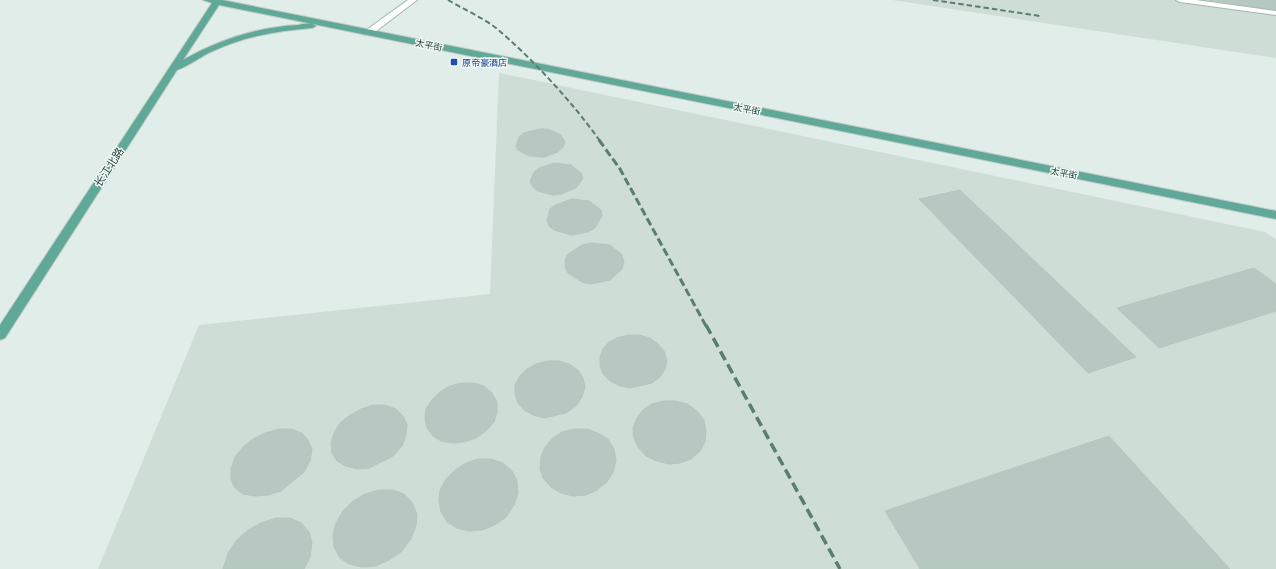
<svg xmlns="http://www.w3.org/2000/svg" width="1276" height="569" font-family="Quicksand,'Noto Sans SC',sans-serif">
	<rect width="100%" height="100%" fill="#e1ede8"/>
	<g fill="#cfddd7">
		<polygon points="892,0 1276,0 1276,58"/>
		<polygon points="499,73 1265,232 1276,239 1276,569 98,569 199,325 490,294"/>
	</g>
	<g fill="#b6c8c1" stroke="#b2c8bf">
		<polygon points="1209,0 1276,0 1276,10"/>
		<polygon points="539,129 547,129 560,134 565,142 563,147 558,152 544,157 529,156 518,150 516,146 519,137 524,133"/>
		<polygon points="554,163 571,165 581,173 583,178 576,188 561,194 553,195 537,191 533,187 530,182 534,172 539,168"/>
		<polygon points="960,190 1136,357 1088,373 919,199"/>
		<polygon points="572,199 589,201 601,210 602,216 595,228 588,232 571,235 554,230 549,226 547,220 550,209 555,205"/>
		<polygon points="591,243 610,245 622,255 624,262 622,269 610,280 591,284 582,282 568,273 565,267 565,260 568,254 582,245"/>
		<polygon points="1254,268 1276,284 1276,311 1159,348 1117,308"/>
		<polygon points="628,335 639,335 650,338 658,344 664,351 667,360 665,369 660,377 652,383 630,388 620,386 610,381 603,374 600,366 600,357 603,349 609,342 617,338"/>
		<polygon points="547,361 559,361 569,364 578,370 583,378 585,387 582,397 576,406 566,413 544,418 533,415 524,410 518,403 515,394 515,385 520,376 527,369 536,364"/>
		<polygon points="462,383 474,383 484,386 492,393 497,402 497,412 494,422 486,431 476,438 464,442 453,443 441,441 433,436 427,428 425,419 426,409 432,400 440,392 450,386"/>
		<polygon points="663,401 675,401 687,404 697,411 704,420 706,431 705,442 700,451 691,459 680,463 669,464 657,461 646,456 638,447 634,438 633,428 637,418 643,410 652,404"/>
		<polygon points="373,405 385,405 396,409 403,416 407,425 406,435 402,446 393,456 369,468 357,469 346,466 337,461 332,453 331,443 334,433 340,423 350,415 361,409"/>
		<polygon points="279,429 291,429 302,433 308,440 312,449 310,461 304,472 281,491 268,495 255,496 243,494 235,488 231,479 231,469 235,457 243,447 253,439 265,433"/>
		<polygon points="574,429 587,429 598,433 608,439 614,449 616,461 613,472 607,482 597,490 586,495 573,496 561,493 551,487 543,478 540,469 541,457 545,447 552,439 562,432"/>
		<polygon points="1109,436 1230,569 920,569 885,511"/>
		<polygon points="478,459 491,459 503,463 512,471 517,481 518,493 514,505 506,517 495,525 482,530 469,531 457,528 447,522 441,512 439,501 440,490 446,479 455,470 466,463"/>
		<polygon points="379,490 393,490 404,494 412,502 417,514 416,526 411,539 401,552 389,560 376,566 362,567 349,564 340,558 334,547 333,535 336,523 343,511 353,501 365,494"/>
		<polygon points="276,518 290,518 301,523 309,532 312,543 310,557 304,569 223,569 228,553 236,541 248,530 261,523"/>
	</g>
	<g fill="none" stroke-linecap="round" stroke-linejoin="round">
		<g stroke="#a3b6b0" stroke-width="2">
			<g id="minor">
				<polygon points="408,0 417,0 371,35 365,35 365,31"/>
				<polygon points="1176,0 1196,0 1276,11 1276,15 1180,2"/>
			</g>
		</g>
		<g stroke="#c0cac7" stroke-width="2">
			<path id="major" d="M203 0H222L1276 211V219L219 5 183 60C218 40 258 27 298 25 304 24 311 22 316 26L312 28C277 31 245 36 213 51 201 56 189 66 177 70L5 338 0 340V325L212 3Z"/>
		</g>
		<use href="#minor" fill="#fff" fill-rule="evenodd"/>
		<use href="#major" fill="#60a897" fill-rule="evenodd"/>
		<g stroke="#597c73" stroke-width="2" stroke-dasharray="5.5 3" stroke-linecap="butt">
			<path d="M448 0C463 9 482 17 496 28 532 58 573 103 600 141"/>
			<polyline points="933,0 1040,16"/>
		</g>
		<polyline stroke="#597c73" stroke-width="3" stroke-dasharray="8 3.5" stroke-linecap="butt" points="599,140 620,169 706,326"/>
		<polyline stroke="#597c73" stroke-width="3.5" stroke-dasharray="10 5" stroke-linecap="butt" points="706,325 840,569"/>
	</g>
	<rect fill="#1a4fb4" stroke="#f2f9f6" stroke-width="1.5" x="450" y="58" width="8" height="8" rx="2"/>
	<g text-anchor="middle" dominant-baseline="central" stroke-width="3" stroke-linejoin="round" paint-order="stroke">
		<g font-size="9" fill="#1f4038" stroke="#f2f9f6">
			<text transform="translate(429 45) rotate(12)">太平街</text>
			<text transform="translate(747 109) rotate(11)">太平街</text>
			<text transform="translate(1064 173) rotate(11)">太平街</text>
		</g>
		<g font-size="9" fill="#164399" stroke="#f2f9f6" text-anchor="start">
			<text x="462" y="62">原帝豪酒店</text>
		</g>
		<g font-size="11" fill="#1f4038" stroke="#f2f9f6">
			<text transform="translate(109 167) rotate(-57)">长江北路</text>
		</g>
	</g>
</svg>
